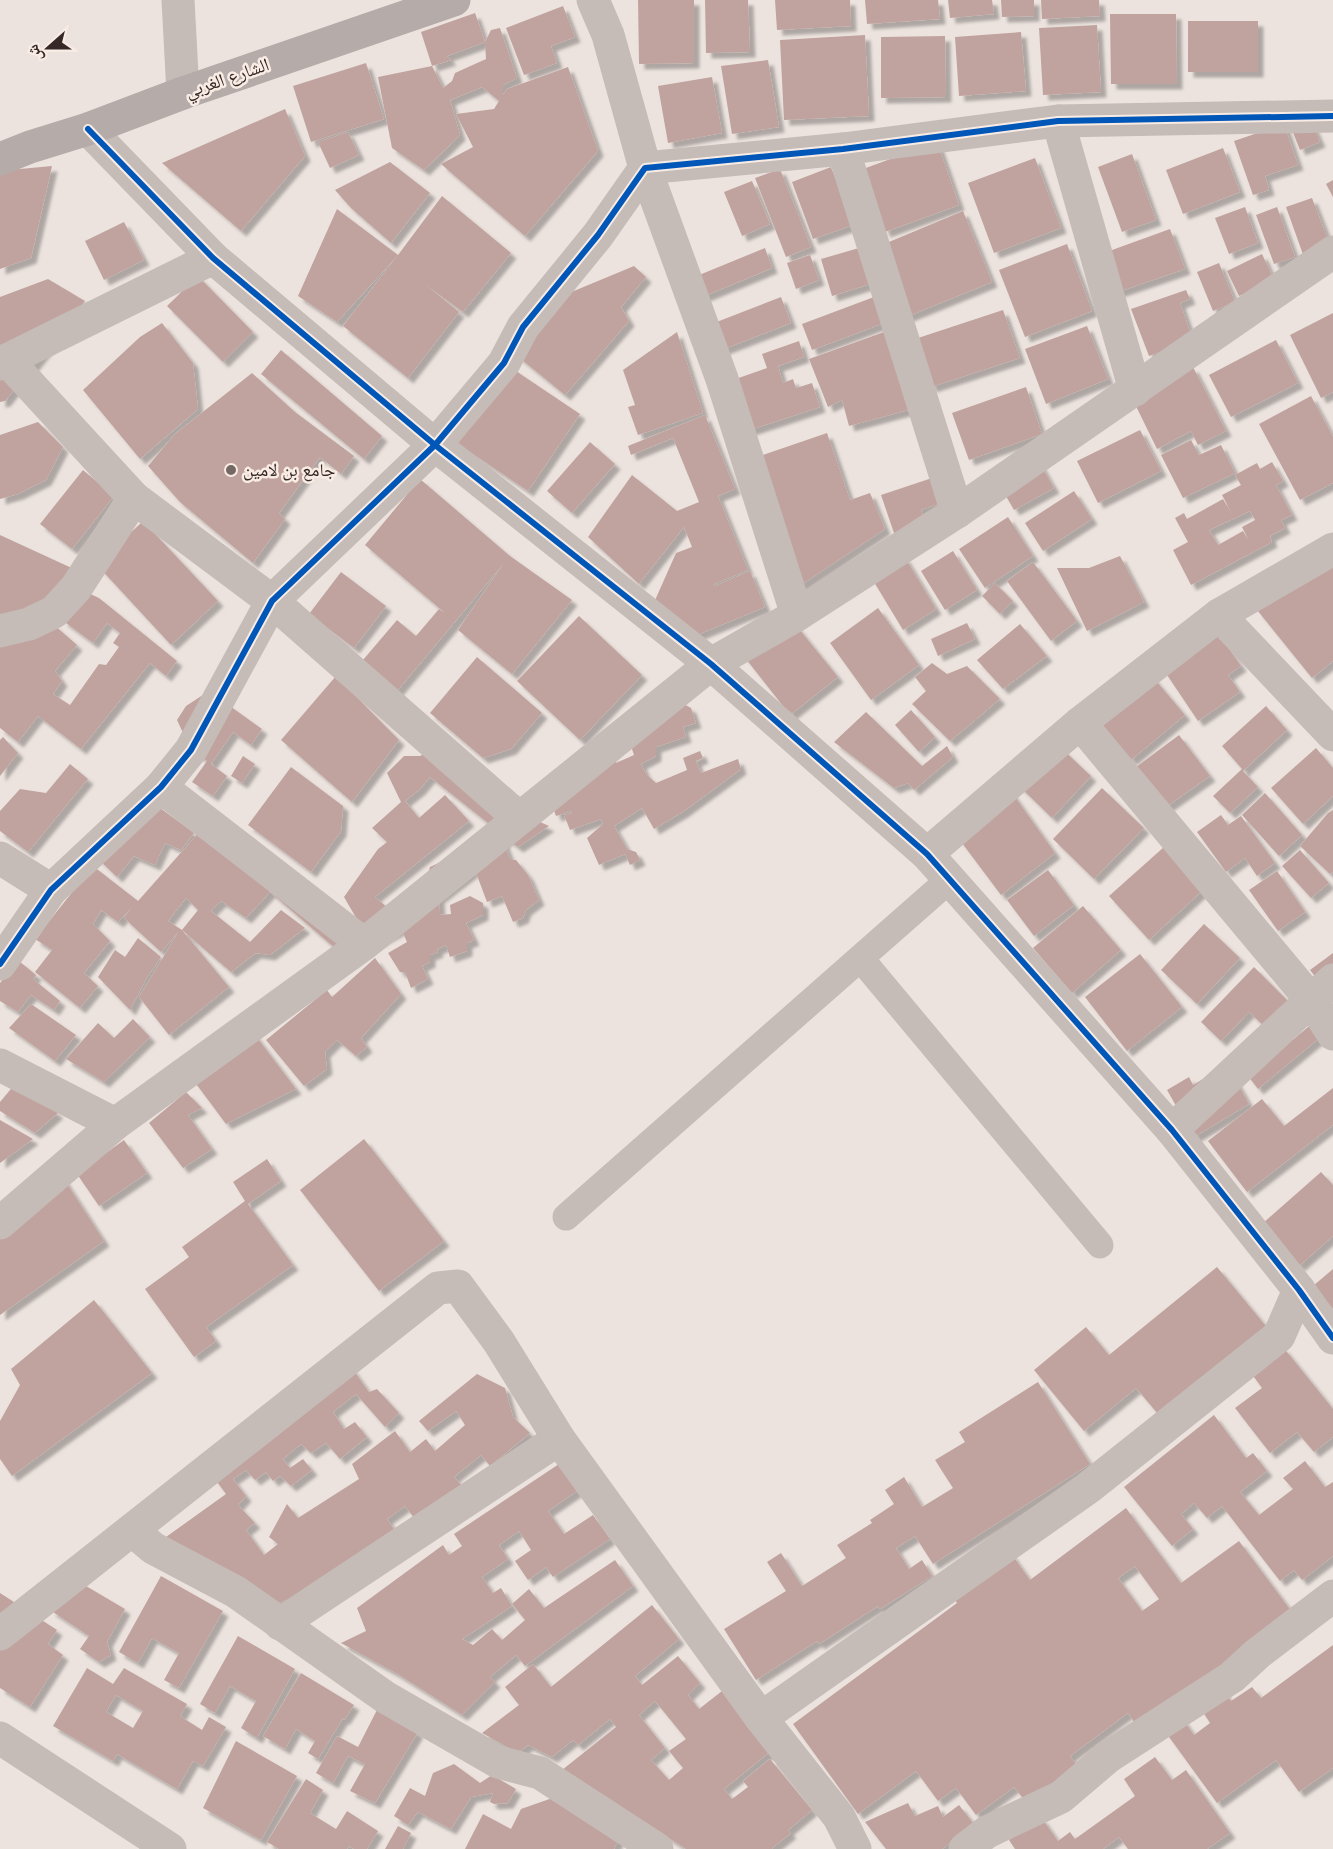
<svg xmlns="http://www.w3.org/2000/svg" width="1333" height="1849" font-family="'DM Sans','Noto Naskh Arabic',sans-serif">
	<defs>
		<filter id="shadow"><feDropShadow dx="5.5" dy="5.5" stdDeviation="1.5" flood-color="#0004"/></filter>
	</defs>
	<rect width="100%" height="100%" fill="#ece3de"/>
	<g fill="#c0a39f" fill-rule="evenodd" filter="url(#shadow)">
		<polygon points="638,0 694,0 694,63 639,64"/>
		<polygon points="705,0 748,0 750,52 706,53"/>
		<polygon points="775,0 850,0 851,26 777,30"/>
		<polygon points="865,0 938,0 940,19 867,24"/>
		<polygon points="948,0 992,0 994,14 950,18"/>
		<polygon points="1001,0 1034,0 1034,16 1002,17"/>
		<polygon points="1041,0 1099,0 1100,16 1042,19"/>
		<polygon points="563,6 575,37 551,46 557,63 524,75 506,28"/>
		<polygon points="475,13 485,42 491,30 500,28 517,78 503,85 503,95 507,89 568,67 598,151 525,236 441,164 473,147 456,114 494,109 499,101 482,87 450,100 460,135 424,170 392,148 378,77 432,66 443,88 452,81 455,73 486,59 485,42 447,56 451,60 432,66 421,32"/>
		<polygon points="1110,14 1176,14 1177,84 1111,84"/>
		<rect x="1188" y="21" width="70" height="51"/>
		<polygon points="1097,25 1101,92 1043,95 1039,28"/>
		<polygon points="1021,32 1026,91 959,96 955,37"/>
		<polygon points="865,35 869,116 784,120 780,40"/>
		<polygon points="945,36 946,97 881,98 881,37"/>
		<polygon points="768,60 779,127 732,134 721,66"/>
		<polygon points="366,63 384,119 311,142 293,86"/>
		<polygon points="712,77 722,133 668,143 658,86"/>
		<polygon points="285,109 305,156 241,231 162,163"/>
		<polygon points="1309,117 1320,142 1300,150 1290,125"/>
		<polygon points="1284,124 1298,165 1265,176 1269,190 1253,195 1234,141"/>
		<polygon points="348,132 359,155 330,168 318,142"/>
		<polygon points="937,142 959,205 885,232 863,169"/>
		<polygon points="1223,148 1240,192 1183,214 1166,170"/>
		<polygon points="1132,154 1156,220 1122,232 1098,167"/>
		<polygon points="1035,158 1061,228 994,253 968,183"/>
		<polygon points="390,162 430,193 391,243 351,208 335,190"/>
		<polygon points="52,166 31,258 0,269 0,173 9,170"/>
		<polygon points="831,167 853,225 813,239 792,182"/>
		<polygon points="780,169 811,247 786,257 755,178"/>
		<polygon points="1333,180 1333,197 1326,184"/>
		<polygon points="752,181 770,224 742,236 724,192"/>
		<polygon points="442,196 511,253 463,312 426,285 459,312 408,378 343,326 398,255 337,322 298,296 337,209 398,255"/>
		<polygon points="1312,198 1332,250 1305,260 1286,207"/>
		<polygon points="1245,207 1258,243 1229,254 1215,218"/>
		<polygon points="1277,207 1295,257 1274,264 1256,215"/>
		<polygon points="963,211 992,282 906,317 877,247"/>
		<polygon points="124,222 144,260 104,280 85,241"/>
		<polygon points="1170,229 1185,269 1115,293 1101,254"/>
		<polygon points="1067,244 1092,311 1025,337 999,270"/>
		<polygon points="765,248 772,268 695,300 687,280"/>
		<polygon points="859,248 870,284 832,296 821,259"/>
		<polygon points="1262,254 1274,280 1239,296 1227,271"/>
		<polygon points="810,255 819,280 796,289 787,263"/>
		<polygon points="1219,263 1235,302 1213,311 1197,272"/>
		<polygon points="634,266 646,277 621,307 629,321 565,395 516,355 557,298"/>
		<polygon points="198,276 253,332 223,362 167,306"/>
		<polygon points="48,279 85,301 5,401 0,402 0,297"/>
		<polygon points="1186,290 1190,299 1180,303 1193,340 1149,356 1131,309"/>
		<polygon points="781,297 791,323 706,356 696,330"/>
		<polygon points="874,297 884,323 812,350 802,324"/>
		<polygon points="1003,310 1020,358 931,387 915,339"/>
		<polygon points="1333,313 1333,392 1321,398 1290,335"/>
		<polygon points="162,323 193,363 198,409 140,459 83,390 140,337"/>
		<polygon points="1087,326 1108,379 1046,404 1025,349"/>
		<polygon points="677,332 703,413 638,435 628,407 635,405 623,370"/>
		<polygon points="884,332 908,410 849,426 842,400 828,407 809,359"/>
		<polygon points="1276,340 1298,383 1231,417 1209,375"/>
		<polygon points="799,341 804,357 778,366 783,383 793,379 796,388 812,383 820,407 744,432 727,382 767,368 762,354"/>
		<polygon points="281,350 382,436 364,459 261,374"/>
		<polygon points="504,363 580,414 528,491 452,440"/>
		<polygon points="1193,367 1226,431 1198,445 1191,431 1157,449 1132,398"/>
		<polygon points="252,373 295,412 354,456 341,474 320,457 279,513 285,519 253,563 180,502 148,466 175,434"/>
		<polygon points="1026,387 1042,434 969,460 952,413"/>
		<polygon points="1311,396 1333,437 1333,483 1300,500 1259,424"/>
		<polygon points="705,415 735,489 718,496 748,570 714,584 715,586 750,571 765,607 692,637 652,607 676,553 692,547 684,527 639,584 588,537 632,475 677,511 699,502 673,438 631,455 628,446"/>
		<polygon points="38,422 63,447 46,480 18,494 0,499 0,435"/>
		<polygon points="1140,430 1161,471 1098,503 1077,461"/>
		<polygon points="827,433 850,500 870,493 885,529 792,591 757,457"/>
		<polygon points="1191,440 1199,455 1221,445 1235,473 1183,498 1161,455"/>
		<polygon points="590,442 615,464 572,513 547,491"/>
		<polygon points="1039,462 1054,488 1014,510 999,484"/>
		<path d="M1272 462 1283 481 1276 485 1292 515 1281 520 1285 528 1270 536 1272 542 1191 585 1173 550 1188 542 1175 518 1184 513 1187 519 1223 499 1232 514 1222 495 1241 485 1235 475 1257 463 1260 469ZM1250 511 1255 520 1242 527 1249 541 1243 531 1218 545 1209 530Z"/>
		<polygon points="83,470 114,496 72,549 40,524"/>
		<polygon points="932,478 941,503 921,510 926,525 895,536 881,495"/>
		<polygon points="420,479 510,556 572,600 512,674 458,630 504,563 392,697 357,667 397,620 416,636 439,609 445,613 365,545"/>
		<polygon points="1074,491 1092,519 1043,551 1025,523"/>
		<polygon points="1008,517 1033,556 985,588 959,549"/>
		<polygon points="143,521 218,601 171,645 97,565"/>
		<polygon points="0,535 76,570 62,602 0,621"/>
		<polygon points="953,551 977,590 945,610 921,571"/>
		<polygon points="1333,552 1333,661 1312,678 1257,610"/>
		<polygon points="904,556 936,609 903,630 871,577"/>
		<polygon points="1120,556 1144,602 1087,631 1057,568 1089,568"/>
		<polygon points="1033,562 1077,621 1051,641 1007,581"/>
		<polygon points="341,572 386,606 354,648 309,614"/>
		<polygon points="995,583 1013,601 1000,614 982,596"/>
		<polygon points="84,591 99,598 177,661 166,676 150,663 81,749 38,716 18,742 0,728 0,642 53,624 77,645 55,671 62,681 53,694 70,705 99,664 106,665 119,647 113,643 120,633 107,623 93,643 62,620"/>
		<polygon points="878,608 919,665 871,700 830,643"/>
		<polygon points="786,613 838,677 790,715 739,650"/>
		<polygon points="579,616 642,675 580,740 517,681"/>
		<polygon points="967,623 975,639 938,656 931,639"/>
		<polygon points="1020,624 1047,656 1003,689 977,660"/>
		<polygon points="1213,626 1241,666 1228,675 1240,692 1198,721 1159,663"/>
		<polygon points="477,657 542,713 511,749 483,758 430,713"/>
		<polygon points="932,663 947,674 967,666 1000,699 950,741 912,704 926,691 915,677"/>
		<polygon points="336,676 399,740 352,802 281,740"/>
		<polygon points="1152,676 1185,715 1131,760 1098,720"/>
		<polygon points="209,691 262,729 251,745 233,732 211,764 227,776 213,796 192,782 207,761 191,750 177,720 186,706"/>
		<polygon points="680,702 691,708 696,723 683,727 686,737 656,747 656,756 641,764 646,774 656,783 687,770 683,758 700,751 703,758 696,761 701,773 738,759 741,769 684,811 654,829 642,808 614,826 627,849 636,852 640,860 630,865 625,854 599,865 587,838 603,824 601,819 570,830 564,815 572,813 571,811 556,816 546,789 614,756 616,763 634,755 630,743"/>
		<polygon points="1266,706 1287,730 1243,771 1258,787 1230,813 1213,796 1242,769 1222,746"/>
		<polygon points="911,710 935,737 919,752 895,725"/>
		<polygon points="866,712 922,766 947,746 953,757 914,790 908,783 894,788 834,742"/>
		<polygon points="1179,735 1210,776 1166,807 1136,767"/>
		<polygon points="3,737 18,753 0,776 0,740"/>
		<polygon points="1056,743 1091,776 1052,818 1017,784"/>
		<path d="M441 746 509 808 549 826 518 847 507 839 504 843 510 859 516 860 528 875 539 900 526 910 523 918 513 922 502 896 487 902 475 870 439 898 440 915 451 914 450 905 470 896 483 903V915L466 923 474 940 467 943V951L450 957 446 945 437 949 438 952 430 955V962L422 966 428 979 411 988 405 972H400L388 953 407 942 401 929 372 945 344 897 378 849 387 842 372 828 401 802 387 773 404 756H420ZM430 777 497 830 449 858 430 867 422 893 388 908 375 897 469 821 445 795 419 818 405 801 420 789Z"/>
		<polygon points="1316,748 1333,768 1333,796 1303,824 1271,788"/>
		<polygon points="243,756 255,764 242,783 231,776"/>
		<polygon points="70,764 88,779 28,852 0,831 0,811 20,789 46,793"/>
		<polygon points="291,767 343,806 341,831 311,872 248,825"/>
		<polygon points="1102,788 1144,828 1094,879 1053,839"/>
		<polygon points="1010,790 1055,853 1001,895 953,831"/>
		<polygon points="1265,793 1302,835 1279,856 1242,815"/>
		<polygon points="152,802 194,833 181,850 165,843 155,865 134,856 117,877 94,855"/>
		<polygon points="1333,810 1333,872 1330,874 1300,846 1328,813"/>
		<polygon points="1221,815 1228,825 1241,816 1275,863 1257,876 1245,858 1226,872 1197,832"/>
		<polygon points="201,830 369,945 351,962 270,892 246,918 221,901 211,911 250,942 281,910 305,928 270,955 256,953 231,972 182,930 198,910 186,898 168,921 182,930 229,987 169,1035 139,997 179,931 161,952 124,918 132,907 118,922 101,910 93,924 110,941 84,973 98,986 80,1008 35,972 52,950 35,939 93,866 138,901"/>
		<polygon points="1164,847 1203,890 1149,940 1109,896"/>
		<polygon points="1300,850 1329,883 1311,898 1282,866"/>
		<polygon points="1048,870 1074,905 1034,936 1007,900"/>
		<polygon points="1277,871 1305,912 1278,931 1249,890"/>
		<polygon points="1083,906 1121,950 1072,993 1033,948"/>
		<polygon points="1204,924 1240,958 1197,1004 1161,970"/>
		<polygon points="138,938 161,957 146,979 130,1010 98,977 115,950 125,957"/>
		<polygon points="1333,953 1333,1000 1310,970"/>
		<polygon points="1140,954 1182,1007 1127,1051 1085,997"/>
		<polygon points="375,958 401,994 361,1038 367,1047 356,1056 337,1040 325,1052 327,1069 304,1086 266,1040 327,990 332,997"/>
		<polygon points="19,961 36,975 33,979 60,1001 54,1010 31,995 18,1012 0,1001 0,983"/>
		<polygon points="1254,967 1292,1005 1268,1030 1249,1012 1221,1041 1201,1022"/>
		<polygon points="31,1004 76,1035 55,1061 9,1028"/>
		<polygon points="133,1019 150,1037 104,1082 66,1059 98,1023 114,1038"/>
		<polygon points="1314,1022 1324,1034 1258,1089 1245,1072 1277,1053"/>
		<polygon points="249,1027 296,1089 226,1124 191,1077"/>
		<polygon points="1229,1069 1249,1104 1194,1137 1167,1090 1189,1077 1193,1085 1213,1073"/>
		<polygon points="15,1084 58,1113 35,1133 0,1111 0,1102"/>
		<polygon points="1333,1088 1333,1125 1247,1192 1208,1141 1262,1099 1284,1126"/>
		<polygon points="186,1092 202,1108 188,1115 212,1149 183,1168 149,1123"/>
		<polygon points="0,1120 33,1139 0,1163"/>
		<polygon points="364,1139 444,1241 379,1291 300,1190"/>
		<polygon points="124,1140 147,1173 99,1206 77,1174"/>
		<polygon points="267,1159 281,1181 248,1204 293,1265 206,1327 216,1341 194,1357 145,1289 189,1257 182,1247 245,1201 233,1182"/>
		<polygon points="58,1170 104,1241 0,1315 0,1211"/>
		<polygon points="1321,1172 1333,1185 1333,1236 1299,1266 1262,1224"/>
		<polygon points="1217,1267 1270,1331 1158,1414 1136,1388 1084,1431 1034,1370 1086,1327 1109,1355"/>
		<polygon points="1333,1269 1333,1309 1313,1286"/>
		<polygon points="94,1300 152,1373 12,1476 0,1459 0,1421 20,1385 11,1369"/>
		<polygon points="1283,1347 1333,1409 1333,1437 1314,1452 1297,1432 1270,1453 1235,1408 1262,1388 1251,1373"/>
		<polygon points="351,1367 369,1392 377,1389 399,1413 385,1427 356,1394 333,1412 344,1429 355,1422 367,1437 340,1459 326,1443 311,1453 301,1444 283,1459 290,1468 303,1459 312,1470 291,1486 280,1476 273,1481 266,1472 255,1480 246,1470 233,1479 246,1496 238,1505 255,1523 246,1530 264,1555 278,1544 269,1537 287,1504 298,1518 359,1479 352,1464 395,1431 410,1452 426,1439 435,1451 465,1425 456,1411 428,1431 419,1421 477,1374 505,1388 513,1417 530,1433 490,1466 481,1455 454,1477 462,1486 418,1523 405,1506 387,1519 399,1537 287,1600 278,1603 166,1537 226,1494 203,1463"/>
		<polygon points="1038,1382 1090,1464 933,1564 915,1536 896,1548 909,1569 922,1560 932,1576 880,1609 878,1606 819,1644 817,1641 756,1680 724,1629 786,1591 767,1562 781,1553 802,1586 846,1558 837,1545 872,1523 870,1520 894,1504 885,1490 904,1477 922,1507 953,1488 935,1460 965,1442 959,1432"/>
		<polygon points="1214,1415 1246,1458 1253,1453 1267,1471 1240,1492 1259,1515 1293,1489 1283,1478 1305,1461 1325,1487 1333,1482 1333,1556 1302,1580 1294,1570 1280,1581 1222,1506 1207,1518 1194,1503 1181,1514 1193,1529 1172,1546 1124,1487"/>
		<polygon points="559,1464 577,1491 548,1511 564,1534 593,1515 610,1539 553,1577 546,1567 528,1580 515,1561 531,1550 519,1531 499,1545 508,1559 482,1577 493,1593 501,1588 512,1606 462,1639 473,1645 492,1629 502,1640 525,1620 512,1604 529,1589 544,1608 615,1560 633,1586 525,1666 516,1655 490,1677 495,1682 462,1715 396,1673 341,1643 366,1631 357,1608 443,1545 449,1555 462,1546 454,1534"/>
		<path d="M1126 1508 1181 1583 1239 1541 1292 1612 1210 1673 1231 1701 1252 1687 1261 1698 1333 1645V1768L1299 1792 1276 1760 1217 1803 1164 1730 1182 1718 1194 1735 1210 1723 1199 1706 1137 1726 1128 1713 1070 1756 1079 1769 1029 1806 1014 1787 976 1815 956 1788 938 1801 916 1771 858 1814 793 1724 957 1603 952 1595 1010 1552 1030 1580ZM1135 1566 1159 1599 1142 1611 1118 1578Z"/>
		<polygon points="161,1576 223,1611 179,1688 164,1680 179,1653 152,1638 138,1663 119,1652"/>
		<polygon points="86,1586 125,1609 107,1642 111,1655 99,1662 80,1649 89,1636 50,1610"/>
		<polygon points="0,1593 57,1630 48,1644 63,1655 30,1707 0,1688"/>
		<path d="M652 1605 679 1639 635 1676 642 1685 678 1656 700 1683 688 1695 699 1709 722 1691 771 1751 724 1789 732 1799 748 1787 743 1781 770 1759 812 1810 788 1830 791 1833 772 1848 773 1849H686L562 1770 616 1727 610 1719 578 1745 573 1740 552 1757 528 1745 518 1753 482 1733 519 1705 505 1687 533 1664 551 1687ZM655 1701 686 1739 669 1751 683 1768 669 1780 651 1760 665 1748 639 1715Z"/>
		<polygon points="238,1636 295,1669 257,1738 241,1728 256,1701 230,1686 215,1713 200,1704"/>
		<path d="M87 1668 113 1684 124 1668 187 1704 180 1716 202 1730 209 1717 226 1727 203 1766 193 1761 177 1789 117 1754 113 1761 53 1726ZM116 1695 143 1711 133 1728 106 1712Z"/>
		<polygon points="301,1673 354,1705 344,1720 343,1718 318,1759 308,1753 315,1741 296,1729 285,1749 263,1736"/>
		<polygon points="378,1708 418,1732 375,1803 350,1791 365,1764 348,1756 333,1783 316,1773 337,1736 358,1747"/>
		<polygon points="236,1741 297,1776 261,1840 203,1808"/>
		<polygon points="1155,1757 1172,1780 1186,1770 1230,1833 1207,1849 1128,1849 1119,1837 1103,1849 1015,1849 1009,1840 1041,1817 1058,1841 1070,1832 1075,1839 1135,1796 1124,1779"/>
		<polygon points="454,1764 480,1783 492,1775 516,1789 508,1803 494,1804 490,1802 493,1793 471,1797 451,1829 418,1812 408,1825 394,1816 410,1788 425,1796 433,1773"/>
		<polygon points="306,1779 323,1790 310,1813 336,1829 347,1811 378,1831 367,1849 354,1849 349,1846 347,1849 279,1849 267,1842"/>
		<polygon points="558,1796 621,1834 614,1849 465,1849 483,1814 511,1829 521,1809"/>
		<polygon points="908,1803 915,1816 938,1806 943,1817 959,1805 974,1824 942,1849 886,1849 865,1822"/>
		<polygon points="398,1826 411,1833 403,1849 385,1849"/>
	</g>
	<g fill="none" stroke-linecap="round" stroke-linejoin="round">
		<g stroke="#c5bbb7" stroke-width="27">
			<polyline points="861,959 1100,1245"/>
			<polyline points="566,1217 949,880"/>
		</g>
		<g stroke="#c5bbb7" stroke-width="33">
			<polyline points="178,0 183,93"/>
			<polyline points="593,0 608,35 645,168 722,379 797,615 957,512 1333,252"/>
			<polyline points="1058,121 1135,390"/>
			<polyline points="88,129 213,258 435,445 711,664 927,854 1172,1130 1299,1290 1333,1338"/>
			<polyline points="843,149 957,512"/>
			<polyline points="7,360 213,258"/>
			<polyline points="0,364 7,360 134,498"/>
			<polyline points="1219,615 1333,735"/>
			<polyline points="0,631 29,624 54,612 76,588 134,498 272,601 519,818"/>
			<polyline points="1080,723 1311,1000 1333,1034"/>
			<polyline points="161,787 364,944"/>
			<polyline points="927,854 1080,723 1219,615 1333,549"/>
			<polyline points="0,858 51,890"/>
			<polyline points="0,964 51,890 161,787 191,750 272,601 435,445 504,363 523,327 598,235 645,168 843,149 1058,121 1333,116"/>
			<polyline points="0,1065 115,1124"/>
			<polyline points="1172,1130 1333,980"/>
			<polyline points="0,1223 115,1124 364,944 711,664 797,615"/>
			<polyline points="132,1530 153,1548 236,1592 385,1697 498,1762 540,1773 657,1849"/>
			<polyline points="280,1624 559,1439"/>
			<polyline points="0,1634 438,1288 458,1286 499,1342 559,1439 761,1718 839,1817 855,1849"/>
			<polyline points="761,1718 1088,1488 1279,1336 1299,1290"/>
			<polyline points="0,1738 170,1849"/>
			<polyline points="965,1849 987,1832 1061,1797 1108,1757 1232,1677 1257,1654 1333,1596"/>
		</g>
		<polyline stroke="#b5aba8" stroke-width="33" points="0,159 30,147 88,129 183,93 454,0"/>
		<g stroke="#f9ece4" stroke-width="10">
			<g id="cycleway">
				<polyline points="88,129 213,258 435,445 711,664 927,854 1172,1130 1299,1290 1333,1338"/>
				<polyline points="0,964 51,890 161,787 191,750 272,601 435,445 504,363 523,327 598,235 645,168 843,149 1058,121 1333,116"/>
			</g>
		</g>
		<use href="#cycleway" stroke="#0057b8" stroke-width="6"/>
	</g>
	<circle fill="#756966" stroke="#f9ece4" stroke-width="2" cx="231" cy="470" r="6"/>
	<g text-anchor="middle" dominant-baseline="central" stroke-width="5" stroke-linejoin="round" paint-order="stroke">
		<g font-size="18" fill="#352826" stroke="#f9ece4">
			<text transform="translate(227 78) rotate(-19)">الشارع الغربي</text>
		</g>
		<g font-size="18" fill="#352826" stroke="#f9ece4" text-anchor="start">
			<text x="243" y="470">جامع بن لامين</text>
		</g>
	</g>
	<g transform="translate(48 48) rotate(249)" stroke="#f9ece4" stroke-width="4.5" paint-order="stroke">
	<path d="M0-4.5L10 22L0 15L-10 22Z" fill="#352826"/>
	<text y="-9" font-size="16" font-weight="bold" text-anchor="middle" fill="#352826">ش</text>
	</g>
</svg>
